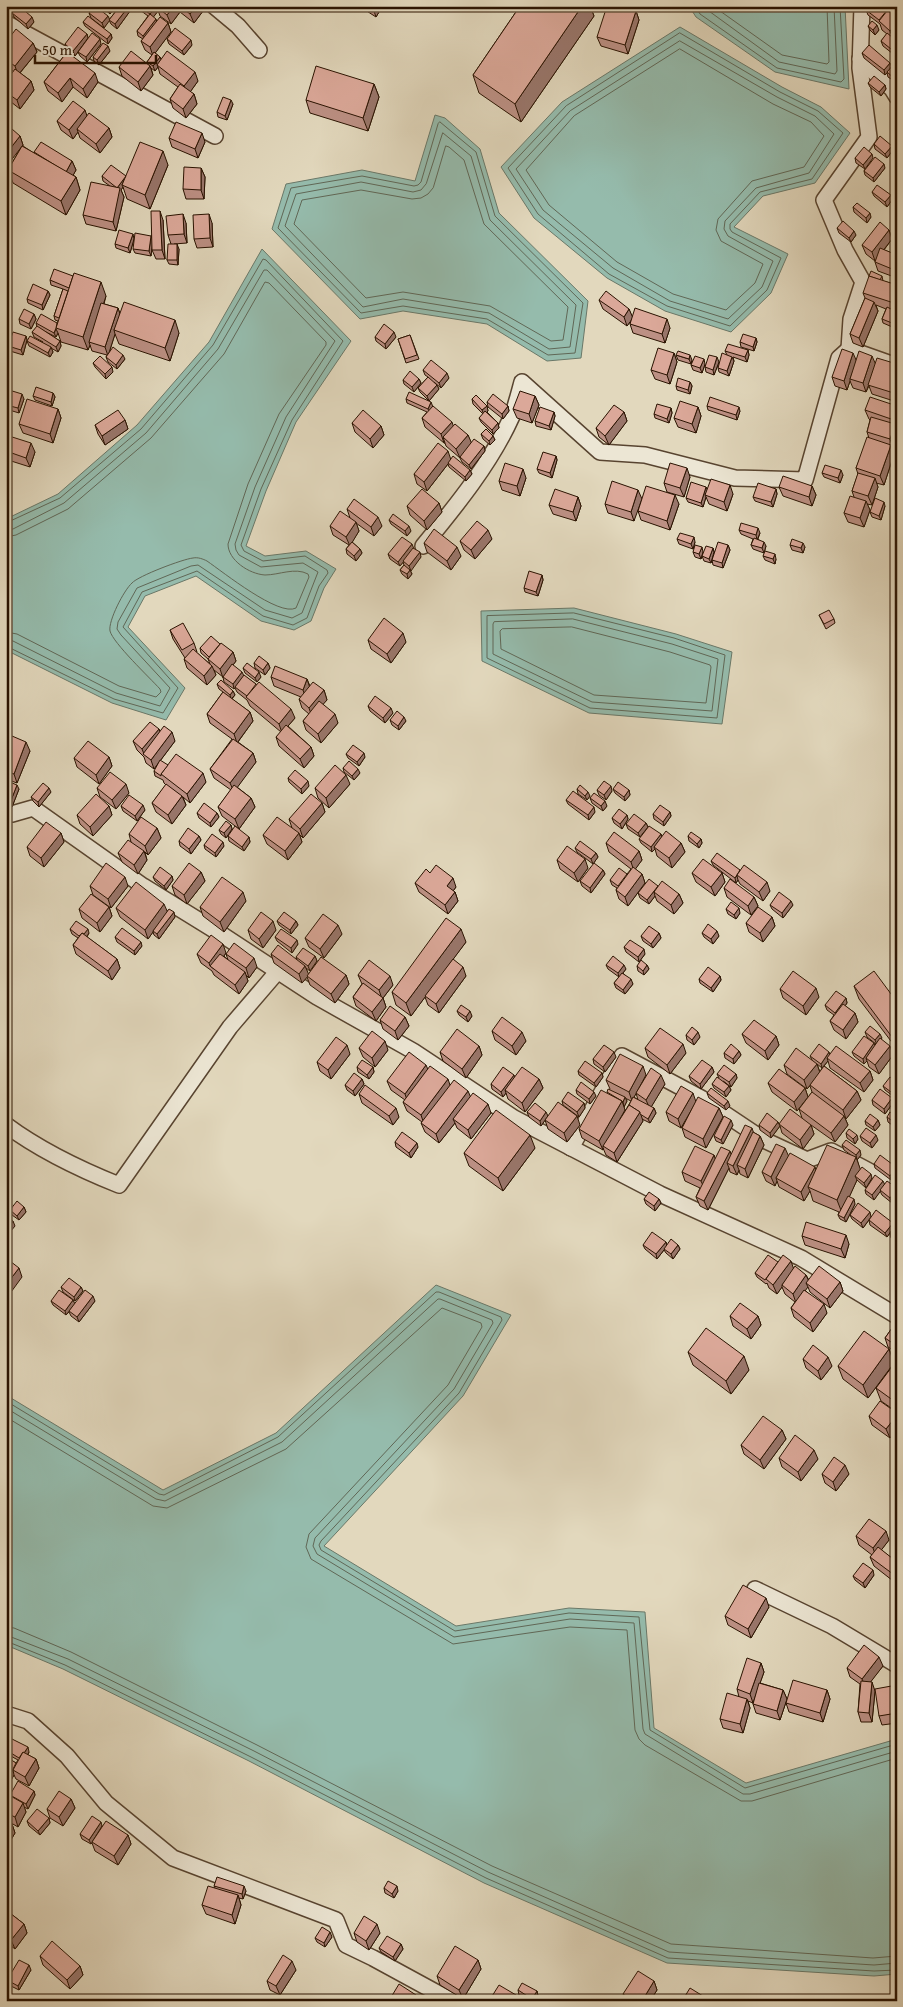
<svg xmlns="http://www.w3.org/2000/svg" width="903" height="2007" font-family="'Gentium Book Plus',serif">
	<rect width="100%" height="100%" fill="#e2d8bd"/>
	<filter id="stains"><feTurbulence type="fractalNoise" baseFrequency=".004" numOctaves="4"/><feColorMatrix values="0 0 0 0 .2 0 0 0 0 .09 0 0 0 0 .02 0 0 0 .5 -.17"/></filter>
	<radialGradient id="worn" r=".72"><stop offset=".6" stop-color="#630" stop-opacity="0"/><stop offset="1" stop-color="#630" stop-opacity=".3"/></radialGradient>
	<g fill="#95bbac" stroke="#6a7868">
		<polygon points="689,6 845,6 849,89 775,72 696,17"/>
		<polygon points="680,27 782,87 821,107 850,133 815,183 763,196 734,227 788,254 771,293 731,332 665,311 607,278 534,218 501,167 562,102"/>
		<polygon points="435,115 445,118 480,149 499,213 588,301 581,358 547,361 487,324 403,311 360,319 272,229 286,184 362,170 415,181"/>
		<polygon points="262,249 351,341 296,422 266,491 246,546 265,556 306,551 336,569 324,588 311,621 294,630 261,621 196,576 145,596 128,627 185,688 166,720 112,703 6,650 6,519 58,494 137,425 209,342"/>
		<polygon points="574,608 676,634 732,652 722,724 589,713 482,661 481,611"/>
		<polygon points="436,1285 511,1315 463,1396 324,1546 456,1626 569,1608 645,1612 654,1728 746,1783 897,1739 897,1974 874,1976 667,1963 484,1883 249,1761 63,1669 6,1645 6,1395 163,1490 276,1433"/>
	</g>
	<g fill="none" stroke-linecap="round" stroke-linejoin="round">
		<g stroke="#606756" stroke-width="1">
			<polyline points="695,6 700,14 777,68 841,82 844,79 840,6"/>
			<polyline points="702,6 779,62 835,74 837,71 834,6"/>
			<polyline points="713,6 782,55 827,64 829,62 827,6"/>
			<polygon points="680,33 780,92 818,111 843,133 812,179 760,192 730,224 730,229 732,232 781,258 767,290 730,326 667,306 609,274 538,214 508,168 566,106"/>
			<polygon points="680,41 777,97 815,116 834,134 809,173 756,188 725,221 724,229 728,236 773,261 762,287 728,319 670,301 613,268 543,210 516,169 570,111"/>
			<polygon points="680,49 773,104 811,122 824,136 804,167 752,181 718,219 716,230 721,241 763,264 755,283 726,310 673,294 617,262 549,205 526,170 574,116"/>
			<polygon points="440,122 476,152 495,216 583,303 575,353 548,355 487,319 403,306 361,313 278,228 291,188 362,176 414,186 418,185 421,182 438,124"/>
			<polygon points="443,133 471,156 490,220 576,305 570,347 549,349 489,313 403,299 363,307 285,226 296,194 361,182 413,192 421,190 426,184"/>
			<polygon points="446,146 449,147 464,160 484,224 568,307 563,340 551,341 490,306 403,292 366,298 294,224 302,200 361,190 412,199 421,198 428,194 433,188"/>
			<polyline points="6,523 60,498 141,429 213,345 263,259 266,260 343,341 292,420 261,489 241,545 244,551 263,561 305,556 327,570 328,573 319,586 307,618 293,625 263,616 197,571 142,592 123,627 178,688 163,713 114,699 6,646"/>
			<polyline points="6,530 13,529 64,503 146,433 218,349 264,270 267,270 335,341 286,417 255,487 235,544 236,550 239,555 261,567 303,563 318,572 302,613 292,618 265,610 198,565 191,566 137,588 118,622 117,629 121,635 170,688 160,706 116,693 13,641 6,639"/>
			<path d="M6 537 16 535 68 509 151 438 224 354 265 282 269 283 326 342V345L279 414 248 484 228 544C228 560 249 574 265 575 279 575 295 567 308 574L309 577 296 608C279 617 223 572 207 561 203 559 198 557 193 558 183 559 138 576 132 583 124 590 108 621 110 631 113 643 150 678 160 689L161 692 156 697 119 686 17 634 6 632"/>
			<polygon points="574,613 674,638 725,655 717,718 590,708 487,658 487,616"/>
			<polygon points="573,619 672,644 718,659 712,711 592,702 493,654 493,624 494,622"/>
			<polygon points="572,627 670,652 710,665 711,667 706,703 594,695 501,649 500,631 502,629"/>
			<polyline points="6,1401 159,1494 164,1495 278,1437 436,1292 439,1292 501,1317 502,1320 459,1393 321,1541 319,1545 321,1550 455,1631 569,1613 639,1617 650,1730 745,1788 897,1744"/>
			<polyline points="6,1408 156,1499 165,1501 282,1442 438,1299 440,1299 492,1320 493,1323 454,1389 315,1538 313,1546 317,1554 454,1637 570,1619 634,1623 643,1729 645,1734 743,1794 750,1794 897,1751"/>
			<polyline points="6,1417 153,1506 167,1508 286,1449 442,1308 481,1323 482,1327 448,1385 309,1534 306,1547 311,1559 453,1644 570,1627 627,1630 635,1730 639,1739 645,1745 741,1801 752,1801 897,1758"/>
			<polyline points="6,1627 14,1628 71,1652 257,1745 492,1866 671,1944 873,1958 897,1956"/>
			<polyline points="6,1635 68,1659 254,1751 488,1872 669,1952 874,1965 897,1963"/>
			<polyline points="6,1641 65,1665 251,1757 486,1878 668,1958 874,1971 897,1970"/>
		</g>
		<g stroke="#584430" stroke-width="18">
			<g id="minor">
				<polyline points="214,6 238,26 259,50"/>
				<polyline points="862,6 860,68 869,137 824,200 845,250 863,282 851,319 849,349 897,366"/>
				<polyline points="6,23 215,136"/>
				<polyline points="860,59 892,89 897,97"/>
				<path d="M423 546C456 506 491 463 512 416 516 405 519 393 522 382L600 452 645 455 735 478 805 480 839 358 849 349"/>
				<polyline points="6,813 12,814 33,808 143,886 224,936 317,997 413,1051 514,1118 660,1194 801,1258 897,1316"/>
				<path d="M6 1125C41 1151 79 1169 119 1185L230 1027 278 971"/>
				<polyline points="571,1148 622,1056 701,1098 764,1140 807,1160 831,1151 897,1186"/>
				<polyline points="755,1589 832,1626 897,1665"/>
				<polyline points="6,1714 28,1721 67,1756 106,1803 173,1858 336,1920 346,1945 373,1958 452,2001"/>
			</g>
		</g>
		<use href="#minor" stroke="#ece6d4" stroke-width="15"/>
	</g>
	<g fill="#bc9084" stroke="#2a1301" fill-rule="evenodd">
		<polygon points="101,6 115,6 110,14"/>
		<polygon points="120,6 133,6 133,7 117,29 111,24 109,20 104,28 91,18 89,13 109,20"/>
		<polygon points="139,6 156,7 158,11 153,17 157,21 168,23 171,32 155,53 160,57 161,59 198,81 190,92 194,94 197,104 186,118 173,108 170,99 178,87 160,74 158,67 155,71 151,68 153,75 141,91 122,76 119,67 148,64 147,62 152,55 145,50 141,41 143,39 138,36 137,31 148,16 140,10"/>
		<polygon points="157,6 205,6 206,7 194,23 180,12 171,24 160,16 157,7"/>
		<polygon points="359,6 382,6 382,7 376,17"/>
		<polygon points="520,6 590,6 594,16 521,122 479,93 473,75"/>
		<polygon points="866,10 888,10 894,39 897,41 897,57 883,46 881,41 887,34 882,30 880,24 868,15"/>
		<polygon points="636,11 639,20 628,54 601,46 597,37"/>
		<polygon points="12,13 34,22 28,29 14,17"/>
		<polygon points="83,22 111,34 112,38 108,44 85,26"/>
		<polygon points="868,26 879,30 875,35 870,30"/>
		<polygon points="87,34 88,38 75,56 66,49 65,44"/>
		<polygon points="167,39 192,45 184,55 169,44"/>
		<polygon points="6,42 33,43 37,52 20,73 31,81 34,90 20,109 6,98 6,81 14,72 6,66"/>
		<polygon points="101,44 87,62 80,56 78,52"/>
		<polygon points="110,51 99,65 94,61 93,57"/>
		<polygon points="67,52 98,82 87,98 73,87 62,102 48,91 44,82"/>
		<polygon points="862,53 891,66 897,66 897,83 888,77 887,73 885,75 864,58"/>
		<polygon points="868,83 885,85 886,89 881,96 870,87"/>
		<polygon points="374,84 379,97 368,131 310,113 306,100"/>
		<polygon points="233,104 227,120 218,117 217,112"/>
		<polygon points="57,121 109,128 112,137 100,153 80,138 78,132 73,139 61,130"/>
		<polygon points="20,136 23,145 23,146 35,154 34,152 72,161 76,170 73,175 76,177 80,190 66,215 13,183 8,170 19,151"/>
		<polygon points="169,138 205,142 198,158 172,147"/>
		<polygon points="874,144 893,150 887,158 875,149"/>
		<polygon points="855,158 885,168 874,182 865,175 864,171 865,169 856,163"/>
		<polygon points="168,165 150,209 127,199 123,187 121,190 124,197 116,231 86,224 83,215 110,186 103,181 102,176 126,176"/>
		<polygon points="201,168 205,177 204,199 186,199 183,189"/>
		<polygon points="872,192 891,195 892,200 887,207 874,196"/>
		<polygon points="853,207 871,217 867,223 854,212"/>
		<polygon points="163,220 165,259 156,259 152,250 152,245 151,256 135,253 133,249 151,236"/>
		<polygon points="186,223 187,243 174,244 179,249 178,265 169,264 167,260 171,244 168,235"/>
		<polygon points="212,223 213,247 197,248 194,239"/>
		<polygon points="837,228 856,235 851,242 839,233"/>
		<polygon points="889,230 892,239 884,250 897,255 897,278 878,271 875,262 875,261 866,254 862,245"/>
		<polygon points="134,239 130,253 116,248 115,244"/>
		<polygon points="882,276 883,281 897,285 897,329 883,323 882,319 886,309 876,305 878,311 863,347 853,343 850,334 865,298 863,293"/>
		<polygon points="50,280 106,296 104,304 118,308 120,314 179,333 170,361 119,344 115,334 109,353 125,359 117,369 108,362 106,357 107,355 92,351 90,345 88,350 61,342 58,333 56,337 42,330 60,341 61,346 58,352 51,348 53,352 50,357 29,346 27,341 43,342 34,337 32,332 37,327 36,323 57,323 58,321 55,320 54,316 63,289 51,285"/>
		<polygon points="48,291 50,295 43,310 28,303 27,299"/>
		<polygon points="599,300 629,309 632,317 670,328 665,343 633,333 630,324 631,320 627,326 603,309"/>
		<polygon points="34,314 36,319 31,329 20,324 19,319"/>
		<polygon points="410,335 419,359 406,363 398,339"/>
		<polygon points="26,336 27,340 23,355 10,351 8,346"/>
		<polygon points="375,337 396,337 386,349 376,341"/>
		<polygon points="756,338 757,342 754,351 741,347 740,342"/>
		<polygon points="748,350 749,355 747,362 733,357 734,361 729,376 719,372 718,368 727,355 725,351"/>
		<polygon points="674,353 677,362 670,384 655,379 651,370"/>
		<polygon points="676,355 692,360 691,364 678,360"/>
		<polygon points="856,360 875,364 897,364 897,402 872,394 869,386 866,392 853,388 850,381 847,390 835,386 832,377"/>
		<polygon points="719,362 714,375 706,372 705,367"/>
		<polygon points="93,363 113,372 106,379 95,367"/>
		<polygon points="705,364 702,373 693,370 691,365"/>
		<polygon points="423,370 449,378 441,388 434,382 439,389 429,401 420,392 418,388 428,377 425,375"/>
		<polygon points="419,379 421,383 414,392 404,384 403,380"/>
		<polygon points="690,382 692,386 690,394 677,390 676,386"/>
		<polygon points="6,383 8,384 10,388 10,390 24,399 19,413 6,409"/>
		<polygon points="53,393 55,397 52,406 35,400 33,396"/>
		<polygon points="535,396 539,405 532,423 517,418 513,409"/>
		<polygon points="406,399 432,406 453,426 468,435 471,443 484,446 485,451 471,469 462,462 460,458 446,446 445,443 444,443 425,427 422,418 427,412 407,403"/>
		<polygon points="472,399 487,406 488,411 487,412 498,423 499,428 493,434 481,422 479,418 483,414 473,404"/>
		<polygon points="487,402 508,406 509,411 503,419 488,407"/>
		<polygon points="707,406 740,411 737,420 708,410"/>
		<polygon points="897,406 897,437 893,448 892,448 894,454 884,485 876,483 878,487 872,505 867,504 870,510 864,527 848,522 844,513 854,497 852,491 858,474 856,468 869,438 867,432 870,420 869,419 865,410"/>
		<polygon points="698,407 701,416 696,433 678,427 674,418"/>
		<polygon points="671,408 672,413 669,423 655,418 654,414"/>
		<polygon points="58,409 61,418 53,443 23,433 19,424"/>
		<polygon points="554,412 555,416 551,430 536,426 535,421"/>
		<polygon points="624,412 627,421 609,445 599,437 596,428"/>
		<polygon points="125,420 128,429 105,445 98,434 95,425"/>
		<polygon points="352,423 381,426 384,435 373,448 355,432"/>
		<polygon points="481,434 493,436 495,440 490,445 483,439"/>
		<polygon points="6,446 35,452 30,467 8,460 6,456"/>
		<polygon points="556,456 557,460 552,478 539,473 537,469"/>
		<polygon points="451,459 470,470 472,474 466,481 449,467 448,464 427,491 417,484 414,474"/>
		<polygon points="822,473 843,475 840,483 824,477"/>
		<polygon points="690,477 684,497 667,492 664,483"/>
		<polygon points="526,478 520,496 502,490 499,481"/>
		<polygon points="812,486 816,495 812,506 783,496 779,487"/>
		<polygon points="706,487 707,490 733,494 727,511 709,504 706,497 703,507 688,502 686,498"/>
		<polygon points="776,489 777,494 773,507 755,501 753,497"/>
		<polygon points="638,490 634,521 608,513 605,504"/>
		<polygon points="897,491 897,508 894,508 893,503"/>
		<polygon points="578,497 581,506 576,521 553,514 549,505"/>
		<polygon points="439,503 442,512 427,530 410,515 407,506"/>
		<polygon points="679,504 670,530 641,520 638,511"/>
		<polygon points="885,506 881,520 872,517 870,512"/>
		<polygon points="347,509 382,526 374,536 356,523 359,531 352,542 360,549 362,553 356,561 347,554 346,549 349,545 333,535 330,526 350,518"/>
		<polygon points="389,520 411,531 407,536 391,524"/>
		<polygon points="739,530 760,533 758,539 766,546 764,553 753,549 751,545 753,539 741,534"/>
		<polygon points="492,539 475,559 464,550 460,541"/>
		<polygon points="677,539 695,542 693,549 679,544"/>
		<polygon points="424,543 461,556 451,570 427,552"/>
		<polygon points="728,545 730,550 723,568 713,565 712,560 711,563 704,561 702,556 713,548 714,552"/>
		<polygon points="790,545 805,547 803,553 792,550"/>
		<polygon points="413,548 421,557 410,570 412,574 408,579 402,574 400,570 404,565 403,562 400,566 390,559 388,554"/>
		<polygon points="693,552 703,552 701,559 695,557"/>
		<polygon points="763,556 776,559 775,564 765,560"/>
		<polygon points="542,575 543,580 538,596 525,592 524,588"/>
		<polygon points="819,615 834,619 835,623 826,629"/>
		<polygon points="170,630 194,643 197,652 196,652 210,664 208,659 201,653 200,648 220,644 233,652 236,661 233,665 244,676 256,684 295,718 288,726 311,747 314,756 304,768 279,746 276,737 281,732 250,706 247,700 237,692 235,688 234,689 224,682 223,677 214,670 216,675 207,685 187,668 184,659 185,658 173,639"/>
		<polygon points="368,640 406,642 391,663 371,649"/>
		<polygon points="254,663 268,663 270,668 265,675 255,668"/>
		<polygon points="243,668 261,677 257,682 245,673"/>
		<polygon points="271,677 307,679 310,686 324,690 327,700 323,704 338,723 321,743 306,730 303,721 309,714 302,708 299,699 301,697 274,686"/>
		<polygon points="217,684 233,691 235,695 232,699 250,712 253,721 238,742 253,753 256,762 237,787 251,798 255,807 239,829 222,816 218,807 231,790 214,778 210,769 232,739 210,723 207,714 223,692 219,689"/>
		<polygon points="368,706 393,713 385,723 370,711"/>
		<polygon points="390,720 406,721 399,730 392,725"/>
		<polygon points="159,729 160,732 175,741 154,769 146,763 144,757 137,750 133,741"/>
		<polygon points="30,751 17,783 6,779 6,752"/>
		<polygon points="346,754 365,757 359,766 348,758"/>
		<polygon points="109,757 112,766 99,784 77,767 74,758"/>
		<polygon points="168,765 206,782 190,803 183,797 186,805 172,824 156,812 152,803 166,785 164,783 163,780 155,776 154,771"/>
		<polygon points="343,768 360,773 354,780 344,772"/>
		<polygon points="288,778 309,786 302,794 289,782"/>
		<polygon points="6,782 19,789 12,807 6,805"/>
		<polygon points="350,784 329,808 318,798 315,788"/>
		<polygon points="97,788 129,793 116,809 100,797"/>
		<polygon points="577,789 590,796 587,800 578,794"/>
		<polygon points="613,789 629,790 630,795 625,801 615,793"/>
		<polygon points="597,790 612,791 606,800 599,795"/>
		<polygon points="51,792 39,807 33,801 31,797"/>
		<polygon points="590,798 607,806 603,811 592,803"/>
		<polygon points="566,800 595,812 589,820 568,804"/>
		<polygon points="322,803 325,812 303,838 299,834 302,842 288,860 267,844 263,835 292,828 289,819"/>
		<polygon points="109,806 112,815 93,836 80,824 77,815"/>
		<polygon points="121,806 145,810 137,821 123,811"/>
		<polygon points="670,812 671,816 664,826 654,819 653,814"/>
		<polygon points="197,813 217,813 219,817 211,827 199,818"/>
		<polygon points="627,815 628,819 622,829 614,823 612,818"/>
		<polygon points="646,823 648,827 640,837 628,829 626,824"/>
		<polygon points="231,825 232,829 226,838 221,834 219,830"/>
		<polygon points="157,828 161,838 148,855 145,852 147,860 138,874 122,862 118,853 131,842 129,834"/>
		<polygon points="61,833 64,842 44,867 30,856 27,847"/>
		<polygon points="661,834 662,837 681,843 685,852 672,868 657,856 655,849 652,852 641,843 639,839"/>
		<polygon points="199,836 201,840 191,854 180,846 179,841"/>
		<polygon points="228,836 249,837 250,842 244,851 229,841"/>
		<polygon points="688,836 701,839 702,843 699,848 689,841"/>
		<polygon points="606,843 639,851 642,860 635,869 642,874 645,883 628,906 619,899 616,890 617,888 612,885 610,880 627,874 631,869 609,852"/>
		<polygon points="204,845 224,846 216,857 205,849"/>
		<polygon points="575,848 596,853 598,857 593,864 577,852"/>
		<polygon points="557,860 588,868 578,882 560,869"/>
		<polygon points="711,861 740,870 770,891 763,901 740,884 738,880 736,883 713,865"/>
		<polygon points="603,870 605,874 591,893 582,886 580,881"/>
		<polygon points="201,872 205,881 187,904 175,895 172,886"/>
		<polygon points="692,873 722,873 725,882 715,896 696,882"/>
		<polygon points="172,876 173,880 166,890 155,881 153,877"/>
		<polygon points="415,883 456,887 453,891 455,892 458,901 448,914 419,892"/>
		<polygon points="90,886 128,886 111,908 93,895"/>
		<polygon points="658,886 658,887 679,894 683,903 674,914 657,901 655,896 649,904 640,898 638,893"/>
		<polygon points="724,888 754,897 758,906 751,915 727,897"/>
		<polygon points="246,901 224,932 203,916 200,907"/>
		<polygon points="770,905 793,905 783,918 772,909"/>
		<polygon points="109,907 112,916 100,932 82,918 79,909"/>
		<polygon points="116,908 175,917 159,939 154,935 153,932 148,939 120,917"/>
		<polygon points="726,909 740,913 736,919 728,914"/>
		<polygon points="772,917 775,926 763,942 749,932 746,923"/>
		<polygon points="277,921 296,921 298,925 291,934 279,925"/>
		<polygon points="70,929 89,933 87,937 117,959 120,968 112,980 76,954 73,945 78,938 72,934"/>
		<polygon points="248,930 276,930 263,948 251,939"/>
		<polygon points="659,933 661,938 653,948 643,941 641,936"/>
		<polygon points="702,933 719,936 713,944 704,937"/>
		<polygon points="342,934 324,958 309,947 305,938"/>
		<polygon points="115,937 142,946 135,955 117,942"/>
		<polygon points="275,937 298,944 292,953 277,941"/>
		<polygon points="466,942 453,959 466,976 439,1013 428,1005 425,997 411,1016 396,1005 392,992"/>
		<polygon points="624,947 645,954 639,962 626,952"/>
		<polygon points="226,953 224,956 228,960 226,954 257,967 249,978 246,975 248,981 239,994 214,975 212,971 201,963 197,954"/>
		<polygon points="271,954 297,960 296,957 315,956 317,961 310,971 306,968 308,974 346,975 349,984 335,1003 310,985 307,977 302,983 274,963"/>
		<polygon points="606,965 626,969 623,973 633,984 625,994 616,988 614,983 619,977 608,969"/>
		<polygon points="647,965 649,969 644,975 638,971 637,966"/>
		<polygon points="358,975 393,985 383,998 386,1007 376,1021 356,1006 353,997 362,984"/>
		<polygon points="720,976 721,980 713,992 700,983 699,979"/>
		<polygon points="854,986 897,1002 897,1049 859,999"/>
		<polygon points="780,989 819,997 806,1015 783,998"/>
		<polygon points="846,998 847,1003 845,1006 855,1013 858,1022 846,1039 834,1030 830,1021 834,1015 827,1010 825,1005"/>
		<polygon points="457,1011 472,1016 468,1022 459,1015"/>
		<polygon points="405,1017 409,1026 398,1040 383,1029 380,1020"/>
		<polygon points="492,1031 526,1041 516,1055 495,1040"/>
		<polygon points="865,1032 882,1038 881,1039 893,1055 879,1074 869,1067 867,1061 864,1064 854,1056 852,1052 875,1045 876,1044 867,1037"/>
		<polygon points="742,1034 776,1036 779,1045 768,1060 746,1043"/>
		<polygon points="686,1035 700,1037 694,1045 687,1040"/>
		<polygon points="479,1046 482,1055 466,1078 443,1061 440,1052"/>
		<polygon points="359,1048 388,1050 375,1067 363,1057"/>
		<polygon points="645,1048 686,1053 670,1074 648,1057"/>
		<polygon points="739,1051 741,1055 734,1064 725,1058 724,1053"/>
		<polygon points="350,1054 331,1079 320,1071 317,1062"/>
		<path d="M830 1054 870 1071 873 1080 864 1092 830 1068 828 1061 824 1066 857 1091 861 1100 846 1119 845 1118 848 1125 835 1142 811 1125 814 1134 803 1149 782 1133 780 1126 771 1138 760 1130 759 1125 778 1122 779 1124 802 1118 799 1109 812 1092 810 1086 807 1089 787 1074 784 1065 812 1060 810 1056ZM817 1064 822 1068 820 1072Z"/>
		<polygon points="616,1057 605,1072 594,1064 593,1059"/>
		<polygon points="357,1067 373,1067 374,1072 369,1079 358,1072"/>
		<polygon points="712,1067 714,1072 701,1089 691,1081 689,1076"/>
		<polygon points="428,1069 450,1085 470,1096 491,1113 471,1139 457,1128 455,1123 439,1143 425,1132 421,1123 422,1122 407,1111 403,1102 405,1100 391,1090 387,1081"/>
		<polygon points="578,1071 602,1073 603,1077 596,1087 579,1075"/>
		<polygon points="717,1074 736,1074 737,1078 731,1087 723,1081 729,1086 731,1090 726,1097 714,1088 712,1084 719,1078"/>
		<path d="M646 1075 637 1091 665 1084 651 1107 654 1108 656 1113 650 1123 642 1119 643 1121 617 1162 606 1155 603 1148V1150L582 1138 579 1129 610 1089 606 1080ZM636 1093 638 1100 634 1097ZM625 1098 631 1101 621 1118 625 1110 624 1107 627 1101Z"/>
		<polygon points="362,1079 364,1084 355,1096 347,1090 345,1085"/>
		<polygon points="539,1079 543,1088 525,1112 508,1099 506,1093 503,1097 492,1089 491,1084"/>
		<polygon points="897,1082 897,1099 885,1090 883,1086"/>
		<polygon points="768,1083 805,1088 808,1097 797,1111 772,1092"/>
		<polygon points="576,1090 596,1096 590,1104 577,1094"/>
		<polygon points="707,1093 730,1106 726,1110 709,1098"/>
		<polygon points="359,1094 399,1117 393,1125 362,1103"/>
		<polygon points="892,1098 893,1103 885,1114 873,1105 872,1100"/>
		<polygon points="562,1101 584,1103 585,1108 579,1117 563,1105"/>
		<polygon points="696,1101 719,1108 723,1117 706,1148 685,1137 682,1128 691,1110 681,1128 669,1121 666,1112"/>
		<polygon points="897,1103 897,1115 893,1112 891,1108"/>
		<polygon points="527,1112 548,1116 580,1125 567,1142 548,1129 545,1120 541,1126 529,1117"/>
		<polygon points="887,1117 897,1117 896,1128 888,1122"/>
		<polygon points="878,1120 880,1125 875,1131 866,1125 865,1121"/>
		<polygon points="733,1125 723,1144 716,1141 714,1136"/>
		<polygon points="753,1132 760,1136 764,1145 748,1178 740,1174 739,1170 737,1175 730,1172 729,1168 708,1210 700,1206 696,1197 700,1188 685,1181 682,1172 714,1155 715,1159 731,1154"/>
		<polygon points="846,1133 858,1139 855,1144 847,1138"/>
		<polygon points="860,1136 878,1140 872,1148 862,1141"/>
		<polygon points="395,1142 418,1147 411,1158 396,1147"/>
		<polygon points="842,1145 861,1155 857,1160 857,1159 860,1170 872,1178 866,1188 857,1180 849,1197 855,1204 846,1222 840,1219 838,1215 839,1212 813,1201 810,1191 804,1201 779,1187 777,1181 775,1186 766,1181 762,1172 788,1156 816,1170 851,1155 844,1150"/>
		<polygon points="535,1148 503,1191 469,1166 464,1153"/>
		<polygon points="874,1164 896,1167 897,1173 891,1180 875,1168"/>
		<polygon points="885,1184 897,1188 897,1196 892,1203 882,1195 880,1191 874,1200 866,1194 865,1190"/>
		<polygon points="644,1199 659,1199 661,1203 655,1211 646,1204"/>
		<polygon points="24,1207 26,1212 19,1220 12,1215 10,1210"/>
		<polygon points="850,1215 871,1217 893,1223 894,1227 887,1237 870,1225 869,1220 863,1228 852,1219"/>
		<polygon points="897,1225 897,1242 891,1238 890,1234"/>
		<polygon points="802,1236 849,1244 845,1258 805,1245"/>
		<polygon points="666,1242 667,1245 678,1245 680,1249 673,1259 666,1253 664,1250 657,1259 645,1249 643,1245"/>
		<polygon points="778,1262 794,1268 806,1275 809,1280 840,1282 843,1291 830,1308 810,1292 808,1287 805,1290 827,1313 813,1332 794,1317 791,1308 795,1302 785,1294 782,1287 777,1294 769,1288 767,1283 766,1284 757,1277 755,1273"/>
		<polygon points="61,1287 81,1287 83,1291 75,1301 63,1292"/>
		<polygon points="73,1300 74,1304 95,1301 79,1322 71,1316 69,1312 66,1315 53,1305 51,1301"/>
		<polygon points="730,1316 758,1316 761,1325 751,1339 733,1326"/>
		<polygon points="897,1321 897,1353 888,1347 885,1338"/>
		<polygon points="889,1349 894,1363 868,1398 843,1379 838,1366"/>
		<polygon points="688,1352 749,1370 731,1394 693,1365"/>
		<polygon points="803,1359 832,1366 821,1380 806,1368"/>
		<polygon points="897,1360 897,1412 881,1401 876,1388"/>
		<polygon points="897,1413 897,1429 890,1438 872,1425 869,1416"/>
		<polygon points="782,1430 786,1439 764,1469 744,1454 741,1445"/>
		<polygon points="779,1458 818,1459 801,1481 782,1467"/>
		<polygon points="822,1474 849,1474 836,1491 825,1483"/>
		<polygon points="856,1536 889,1540 881,1550 897,1562 897,1584 874,1566 870,1557 872,1555 859,1545"/>
		<polygon points="874,1575 865,1588 855,1580 853,1576"/>
		<polygon points="769,1607 751,1638 728,1625 725,1616"/>
		<polygon points="761,1663 764,1672 760,1683 783,1690 787,1699 780,1720 756,1713 753,1704 753,1703 748,1701 750,1708 743,1733 723,1728 720,1719 739,1697 737,1689"/>
		<polygon points="883,1666 870,1682 875,1691 872,1722 861,1722 858,1712 860,1684 850,1677 847,1668"/>
		<polygon points="897,1685 897,1723 882,1725 879,1716"/>
		<polygon points="827,1690 830,1699 823,1722 789,1712 786,1703"/>
		<polygon points="6,1749 29,1752 28,1755 36,1759 39,1768 29,1786 16,1779 14,1775 10,1782 6,1779 6,1758 16,1763 18,1760 7,1754"/>
		<polygon points="34,1791 35,1795 28,1809 24,1807 26,1812 18,1827 6,1820 6,1796 10,1796 10,1795"/>
		<polygon points="71,1799 75,1808 63,1826 50,1818 47,1809"/>
		<polygon points="49,1818 50,1823 40,1835 29,1826 27,1821"/>
		<polygon points="6,1821 12,1824 15,1833 9,1843 6,1841"/>
		<polygon points="102,1826 128,1835 131,1844 118,1865 95,1851 92,1843 91,1844 82,1839 80,1834"/>
		<polygon points="214,1886 246,1891 243,1899 239,1898 241,1905 235,1924 206,1914 202,1905 215,1888"/>
		<polygon points="384,1888 398,1891 394,1898 385,1893"/>
		<polygon points="6,1910 24,1924 27,1933 15,1949 6,1942"/>
		<polygon points="354,1933 380,1933 369,1950 357,1942"/>
		<polygon points="332,1937 325,1947 317,1942 315,1938"/>
		<polygon points="401,1944 403,1949 395,1961 381,1952 379,1948"/>
		<polygon points="40,1956 80,1966 83,1975 70,1989 43,1965"/>
		<polygon points="478,1960 481,1969 463,1999 440,1985 437,1976"/>
		<polygon points="31,1970 19,1990 9,1985 7,1980"/>
		<polygon points="296,1970 280,1995 270,1990 267,1981"/>
		<polygon points="654,1981 657,1990 650,2001 626,2001 623,1994"/>
		<polygon points="518,1990 537,1991 538,1996 535,2001 521,2001 524,1998 519,1995"/>
	</g>
	<g fill="#99766b" stroke="#2a1301">
		<polygon points="110,6 115,6 110,14 108,9"/>
		<polygon points="129,6 133,6 133,7 117,29 115,24"/>
		<polygon points="174,6 178,6 180,12 171,24 167,15"/>
		<polygon points="196,6 205,6 206,7 194,23 190,14"/>
		<polygon points="374,6 382,6 382,7 376,17 373,8"/>
		<polygon points="582,6 590,6 594,16 521,122 515,104"/>
		<polygon points="156,7 158,11 152,19 150,14"/>
		<polygon points="636,11 639,20 628,54 625,45"/>
		<polygon points="108,16 110,20 104,28 102,23"/>
		<polygon points="32,17 34,22 28,29 26,24"/>
		<polygon points="156,19 157,23 144,40 143,36"/>
		<polygon points="168,23 171,32 153,56 150,47"/>
		<polygon points="897,23 897,36 894,40 890,31"/>
		<polygon points="877,25 879,30 875,35 873,30"/>
		<polygon points="87,34 88,38 75,56 73,51"/>
		<polygon points="111,34 112,38 108,44 107,39"/>
		<polygon points="100,39 101,44 87,62 86,57"/>
		<polygon points="191,40 192,45 184,55 182,51"/>
		<polygon points="33,43 37,52 18,75 15,66"/>
		<polygon points="108,46 110,51 99,65 97,60"/>
		<polygon points="160,57 162,62 157,65 158,67 155,71 153,66"/>
		<polygon points="890,63 892,67 885,75 884,70"/>
		<polygon points="150,66 153,75 141,91 138,82"/>
		<polygon points="195,72 198,81 188,95 184,86"/>
		<polygon points="95,73 98,82 87,98 83,89"/>
		<polygon points="70,78 73,87 62,102 58,93"/>
		<polygon points="31,81 34,90 20,109 17,100"/>
		<polygon points="374,84 379,97 368,131 363,118"/>
		<polygon points="885,85 886,89 881,96 879,92"/>
		<polygon points="194,94 197,104 186,118 183,109"/>
		<polygon points="231,100 233,104 227,120 225,116"/>
		<polygon points="85,110 88,119 77,129 78,132 73,139 69,130"/>
		<polygon points="109,128 112,137 100,153 96,144"/>
		<polygon points="202,133 205,142 198,158 195,149"/>
		<polygon points="20,136 23,145 6,167 6,154"/>
		<polygon points="892,146 893,150 887,158 885,154"/>
		<polygon points="163,151 168,165 150,209 145,195"/>
		<polygon points="872,154 873,158 865,169 863,165"/>
		<polygon points="72,161 76,170 70,181 66,172"/>
		<polygon points="884,164 885,168 874,182 873,178"/>
		<polygon points="201,168 205,177 204,199 201,190"/>
		<polygon points="126,176 122,185 123,187 121,190 124,197 116,231 113,222 117,188"/>
		<polygon points="76,177 80,190 66,215 61,201"/>
		<polygon points="891,195 892,200 887,207 885,202"/>
		<polygon points="160,211 163,220 165,259 162,250"/>
		<polygon points="7,213 8,217 6,224 6,214"/>
		<polygon points="870,213 871,217 867,223 866,218"/>
		<polygon points="183,214 186,223 187,243 184,234"/>
		<polygon points="209,214 212,223 213,247 210,238"/>
		<polygon points="889,230 892,239 875,261 872,252"/>
		<polygon points="854,231 856,235 851,242 849,238"/>
		<polygon points="133,234 134,239 130,253 128,248"/>
		<polygon points="151,236 153,240 151,256 149,251"/>
		<polygon points="177,244 179,249 178,265 177,260"/>
		<polygon points="101,282 106,296 91,342 89,342 90,345 88,350 83,337"/>
		<polygon points="48,291 50,295 43,310 42,305"/>
		<polygon points="874,302 878,311 863,347 859,338"/>
		<polygon points="118,308 121,317 114,330 115,334 108,356 105,347"/>
		<polygon points="629,309 633,318 627,326 624,317"/>
		<polygon points="34,314 36,319 31,329 29,324"/>
		<polygon points="667,319 670,328 665,343 662,334"/>
		<polygon points="175,320 179,333 170,361 165,348"/>
		<polygon points="56,329 58,333 56,337 54,333"/>
		<polygon points="394,332 396,337 386,349 385,344"/>
		<polygon points="26,336 27,340 23,355 21,350"/>
		<polygon points="756,338 757,342 754,351 753,347"/>
		<polygon points="60,341 61,346 58,352 56,347"/>
		<polygon points="51,347 53,352 50,357 48,353"/>
		<polygon points="748,350 749,355 747,362 745,357"/>
		<polygon points="674,353 677,362 670,384 667,375"/>
		<polygon points="853,353 857,362 850,379 850,381 847,390 844,381"/>
		<polygon points="123,355 125,359 117,369 116,365"/>
		<polygon points="690,355 692,360 691,364 689,359"/>
		<polygon points="872,356 876,365 866,392 863,383"/>
		<polygon points="717,357 719,362 714,375 713,370"/>
		<polygon points="732,357 734,361 729,376 727,371"/>
		<polygon points="704,359 705,364 702,373 700,368"/>
		<polygon points="112,367 113,372 106,379 105,374"/>
		<polygon points="447,373 449,378 441,388 439,383"/>
		<polygon points="419,379 421,383 414,392 412,387"/>
		<polygon points="690,382 692,386 690,394 688,390"/>
		<polygon points="8,384 10,388 6,400 6,391"/>
		<polygon points="437,385 439,389 429,401 427,396"/>
		<polygon points="53,393 55,397 52,406 51,402"/>
		<polygon points="22,394 24,399 19,413 18,408"/>
		<polygon points="535,396 539,405 532,423 529,414"/>
		<polygon points="431,402 433,407 430,413 428,409"/>
		<polygon points="487,406 488,411 484,415 482,410"/>
		<polygon points="508,406 509,411 503,419 502,414"/>
		<polygon points="698,407 701,416 696,433 692,424"/>
		<polygon points="739,407 740,411 737,420 736,415"/>
		<polygon points="671,408 672,413 669,423 667,419"/>
		<polygon points="58,409 61,418 53,443 50,434"/>
		<polygon points="554,412 555,416 551,430 549,426"/>
		<polygon points="624,412 627,421 609,445 605,436"/>
		<polygon points="897,412 897,427 894,420"/>
		<polygon points="125,420 128,429 105,445 102,436"/>
		<polygon points="452,422 455,431 443,437 445,443 444,443 441,434"/>
		<polygon points="498,423 499,428 493,434 492,430"/>
		<polygon points="895,424 897,430 897,437 893,448 890,439"/>
		<polygon points="381,426 384,435 373,448 370,439"/>
		<polygon points="468,435 472,444 460,458 456,449"/>
		<polygon points="493,436 495,440 490,445 489,441"/>
		<polygon points="31,443 35,452 30,467 26,458"/>
		<polygon points="891,445 894,454 884,485 880,476"/>
		<polygon points="484,446 485,451 471,469 469,465"/>
		<polygon points="448,451 451,460 427,491 424,482"/>
		<polygon points="556,456 557,460 552,478 550,473"/>
		<polygon points="687,468 690,477 684,497 680,488"/>
		<polygon points="523,469 526,478 520,496 517,486"/>
		<polygon points="470,470 472,474 466,481 465,477"/>
		<polygon points="841,470 843,475 840,483 838,478"/>
		<polygon points="875,478 878,487 872,505 868,496"/>
		<polygon points="730,485 733,494 727,511 724,502"/>
		<polygon points="812,486 816,495 812,506 809,497"/>
		<polygon points="706,487 708,491 705,495 706,497 703,507 701,503"/>
		<polygon points="776,489 777,494 773,507 771,502"/>
		<polygon points="638,490 642,499 634,521 631,512"/>
		<polygon points="675,495 679,504 670,530 667,521"/>
		<polygon points="578,497 581,506 576,521 573,512"/>
		<polygon points="866,501 870,510 864,527 860,518"/>
		<polygon points="884,502 885,506 881,520 879,516"/>
		<polygon points="439,503 442,512 427,530 424,521"/>
		<polygon points="378,517 382,526 374,536 371,527"/>
		<polygon points="356,522 359,531 350,546 346,537"/>
		<polygon points="409,526 411,531 407,536 405,531"/>
		<polygon points="758,528 760,533 757,540 756,535"/>
		<polygon points="488,530 492,539 475,559 471,550"/>
		<polygon points="694,537 695,542 693,549 691,544"/>
		<polygon points="764,542 766,546 764,553 762,548"/>
		<polygon points="803,543 805,547 803,553 801,548"/>
		<polygon points="412,544 414,549 400,566 398,562"/>
		<polygon points="728,545 730,550 723,568 722,563"/>
		<polygon points="457,547 461,556 451,570 447,561"/>
		<polygon points="702,547 703,552 701,559 699,554"/>
		<polygon points="713,548 714,552 711,563 709,559"/>
		<polygon points="360,549 362,553 356,561 354,556"/>
		<polygon points="420,552 421,557 411,571 409,566"/>
		<polygon points="775,554 776,559 775,564 773,559"/>
		<polygon points="410,570 412,574 408,579 407,574"/>
		<polygon points="542,575 543,580 538,596 536,592"/>
		<polygon points="403,633 406,642 391,663 387,654"/>
		<polygon points="233,652 236,661 223,678 220,669"/>
		<polygon points="268,663 270,668 265,675 263,670"/>
		<polygon points="212,666 216,675 207,685 204,676"/>
		<polygon points="242,672 244,676 234,689 233,684"/>
		<polygon points="259,672 261,677 257,682 255,678"/>
		<polygon points="307,679 310,688 306,699 303,690"/>
		<polygon points="324,690 327,700 312,717 309,708"/>
		<polygon points="233,691 235,695 231,699 230,695"/>
		<polygon points="391,708 393,713 385,723 383,718"/>
		<polygon points="291,709 295,718 282,733 279,724"/>
		<polygon points="250,712 253,721 237,743 234,734"/>
		<polygon points="335,714 338,723 321,743 318,734"/>
		<polygon points="404,717 406,721 399,730 398,726"/>
		<polygon points="159,729 162,738 144,754 142,749"/>
		<polygon points="172,732 175,741 154,769 151,760"/>
		<polygon points="26,742 30,751 17,783 14,774"/>
		<polygon points="311,747 314,756 304,768 300,759"/>
		<polygon points="253,753 256,762 234,792 230,783"/>
		<polygon points="364,753 365,757 359,766 357,762"/>
		<polygon points="109,757 112,766 99,784 96,775"/>
		<polygon points="358,769 360,773 354,780 352,776"/>
		<polygon points="203,773 206,782 190,803 187,794"/>
		<polygon points="346,775 350,784 329,808 326,798"/>
		<polygon points="308,781 309,786 302,794 301,789"/>
		<polygon points="126,784 129,793 116,809 112,800"/>
		<polygon points="17,785 19,789 12,807 10,803"/>
		<polygon points="611,786 612,791 606,800 604,795"/>
		<polygon points="49,788 51,792 39,807 38,802"/>
		<polygon points="629,790 630,795 625,801 624,797"/>
		<polygon points="588,792 590,796 587,800 585,796"/>
		<polygon points="182,796 186,805 172,824 168,815"/>
		<polygon points="251,798 255,807 239,829 235,819"/>
		<polygon points="605,801 607,806 603,811 601,806"/>
		<polygon points="322,803 325,812 303,838 300,829"/>
		<polygon points="143,805 145,810 137,821 135,816"/>
		<polygon points="109,806 112,815 93,836 90,827"/>
		<polygon points="594,807 595,812 589,820 588,815"/>
		<polygon points="670,812 671,816 664,826 663,822"/>
		<polygon points="217,813 219,817 211,827 210,823"/>
		<polygon points="627,815 628,819 622,829 620,824"/>
		<polygon points="646,823 648,827 640,837 638,833"/>
		<polygon points="231,825 232,829 226,838 224,833"/>
		<polygon points="157,828 161,838 148,855 145,846"/>
		<polygon points="61,833 64,842 44,867 41,858"/>
		<polygon points="299,833 302,842 288,860 285,851"/>
		<polygon points="661,834 662,839 654,847 655,849 652,852 651,847"/>
		<polygon points="199,836 201,840 191,854 189,849"/>
		<polygon points="249,837 250,842 244,851 242,847"/>
		<polygon points="701,839 702,843 699,848 697,844"/>
		<polygon points="223,842 224,846 216,857 215,853"/>
		<polygon points="681,843 685,852 672,868 669,858"/>
		<polygon points="144,851 147,860 138,874 134,865"/>
		<polygon points="639,851 642,860 634,871 631,862"/>
		<polygon points="596,853 598,857 593,864 591,859"/>
		<polygon points="585,859 588,868 578,882 574,873"/>
		<polygon points="603,870 605,874 591,893 590,888"/>
		<polygon points="201,872 205,881 187,904 184,895"/>
		<polygon points="722,873 725,882 715,896 711,887"/>
		<polygon points="642,874 645,883 628,906 625,897"/>
		<polygon points="172,876 173,880 166,890 164,886"/>
		<polygon points="737,876 738,880 736,883 735,878"/>
		<polygon points="125,877 128,886 111,908 108,899"/>
		<polygon points="453,878 456,887 450,895 447,886"/>
		<polygon points="767,882 770,891 763,901 759,892"/>
		<polygon points="658,886 659,890 654,892 655,896 649,904 647,900"/>
		<polygon points="243,892 246,901 224,932 220,922"/>
		<polygon points="455,892 458,901 448,914 445,905"/>
		<polygon points="679,894 683,903 674,914 671,905"/>
		<polygon points="754,897 758,906 751,915 748,906"/>
		<polygon points="791,901 793,905 783,918 782,913"/>
		<polygon points="164,904 168,913 153,931 153,932 148,939 145,930"/>
		<polygon points="109,907 112,916 100,932 97,923"/>
		<polygon points="739,908 740,913 736,919 734,915"/>
		<polygon points="174,912 175,917 159,939 157,934"/>
		<polygon points="772,917 775,926 763,942 760,933"/>
		<polygon points="273,921 276,930 263,948 259,939"/>
		<polygon points="296,921 298,925 291,934 290,930"/>
		<polygon points="338,925 342,934 324,958 320,949"/>
		<polygon points="88,929 89,933 83,942 81,937"/>
		<polygon points="461,929 466,942 411,1016 406,1003"/>
		<polygon points="717,931 719,936 713,944 711,939"/>
		<polygon points="659,933 661,938 653,948 651,944"/>
		<polygon points="297,940 298,944 292,953 291,948"/>
		<polygon points="141,942 142,946 135,955 134,951"/>
		<polygon points="223,944 226,953 214,969 210,966 209,963"/>
		<polygon points="644,949 645,954 639,962 638,957"/>
		<polygon points="315,956 317,961 310,971 308,966"/>
		<polygon points="254,958 257,967 249,978 246,968"/>
		<polygon points="117,959 120,968 112,980 108,971"/>
		<polygon points="624,965 626,969 619,978 618,973"/>
		<polygon points="647,965 649,969 644,975 643,971"/>
		<polygon points="305,966 309,975 302,983 299,974"/>
		<polygon points="463,967 466,976 439,1013 436,1004"/>
		<polygon points="245,972 248,981 239,994 235,985"/>
		<polygon points="346,975 349,984 335,1003 331,994"/>
		<polygon points="390,976 393,985 383,998 386,1007 376,1021 372,1012 382,999 379,990"/>
		<polygon points="720,976 721,980 713,992 711,988"/>
		<polygon points="631,979 633,984 625,994 623,990"/>
		<polygon points="816,988 819,997 806,1015 803,1006"/>
		<polygon points="846,998 847,1003 837,1017 835,1013"/>
		<polygon points="470,1011 472,1016 468,1022 466,1017"/>
		<polygon points="855,1013 858,1022 846,1039 843,1030"/>
		<polygon points="405,1017 409,1026 398,1040 395,1031"/>
		<polygon points="522,1032 526,1041 516,1055 512,1046"/>
		<polygon points="698,1032 700,1037 694,1045 692,1040"/>
		<polygon points="897,1033 897,1049 892,1037"/>
		<polygon points="880,1034 882,1038 877,1045 875,1040"/>
		<polygon points="776,1036 779,1045 768,1060 765,1051"/>
		<polygon points="385,1041 388,1050 375,1067 372,1058"/>
		<polygon points="874,1043 876,1048 866,1058 867,1061 864,1064 863,1059"/>
		<polygon points="683,1044 686,1053 670,1074 667,1065"/>
		<polygon points="347,1045 350,1054 331,1079 328,1070"/>
		<polygon points="479,1046 482,1055 466,1078 462,1069"/>
		<polygon points="890,1046 893,1055 879,1074 875,1065"/>
		<polygon points="739,1051 741,1055 734,1064 733,1059"/>
		<polygon points="614,1052 616,1057 605,1072 603,1067"/>
		<polygon points="829,1052 831,1057 827,1058 828,1061 822,1068 821,1064"/>
		<polygon points="817,1064 820,1073 807,1089 804,1080"/>
		<polygon points="426,1065 430,1074 408,1103 405,1094"/>
		<polygon points="643,1066 646,1075 632,1101 629,1092"/>
		<polygon points="373,1067 374,1072 369,1079 367,1075"/>
		<polygon points="712,1067 714,1072 701,1089 700,1084"/>
		<polygon points="870,1071 873,1080 864,1092 860,1083"/>
		<polygon points="602,1073 603,1077 596,1087 594,1083"/>
		<polygon points="736,1074 737,1078 731,1087 729,1082"/>
		<polygon points="514,1075 516,1080 505,1090 506,1093 503,1097 501,1092"/>
		<polygon points="661,1075 665,1084 650,1109 646,1100"/>
		<polygon points="362,1079 364,1084 355,1096 353,1091"/>
		<polygon points="448,1079 451,1088 424,1124 421,1115"/>
		<polygon points="539,1079 543,1088 525,1112 522,1103"/>
		<polygon points="729,1086 731,1090 726,1097 724,1092"/>
		<polygon points="805,1088 808,1097 797,1111 794,1102"/>
		<polygon points="468,1091 472,1100 453,1119 455,1123 439,1143 436,1134"/>
		<polygon points="857,1091 861,1100 846,1119 843,1110"/>
		<polygon points="594,1092 596,1096 590,1104 589,1099"/>
		<polygon points="693,1093 696,1102 681,1128 678,1119"/>
		<polygon points="625,1097 627,1101 624,1107 623,1102"/>
		<polygon points="892,1098 893,1103 885,1114 884,1109"/>
		<polygon points="622,1101 625,1110 604,1147 603,1146 603,1150 599,1141"/>
		<polygon points="728,1101 730,1106 726,1110 724,1106"/>
		<polygon points="584,1103 585,1108 579,1117 577,1112"/>
		<polygon points="488,1104 491,1113 471,1139 468,1130"/>
		<polygon points="396,1108 399,1117 393,1125 389,1116"/>
		<polygon points="654,1108 656,1113 650,1123 648,1119"/>
		<polygon points="719,1108 723,1117 706,1148 703,1139"/>
		<polygon points="546,1112 548,1116 541,1126 540,1121"/>
		<polygon points="640,1112 643,1121 617,1162 614,1153"/>
		<polygon points="577,1116 580,1125 567,1142 564,1133"/>
		<polygon points="844,1116 848,1125 835,1142 831,1133"/>
		<polygon points="731,1120 733,1125 723,1144 721,1140"/>
		<polygon points="878,1120 880,1125 875,1131 873,1127"/>
		<polygon points="778,1122 780,1126 771,1138 770,1133"/>
		<polygon points="811,1125 814,1134 803,1149 800,1140"/>
		<polygon points="752,1128 755,1137 737,1165 739,1170 737,1175 733,1166"/>
		<polygon points="530,1135 535,1148 503,1191 498,1178"/>
		<polygon points="857,1135 858,1139 855,1144 853,1139"/>
		<polygon points="876,1135 878,1140 872,1148 870,1143"/>
		<polygon points="760,1136 764,1145 748,1178 745,1169"/>
		<polygon points="417,1143 418,1147 411,1158 409,1153"/>
		<polygon points="785,1148 789,1157 776,1178 777,1181 775,1186 771,1177"/>
		<polygon points="860,1150 861,1155 857,1160 856,1155"/>
		<polygon points="730,1151 733,1160 727,1163 729,1168 708,1210 704,1201"/>
		<polygon points="714,1155 717,1164 705,1190 701,1181"/>
		<polygon points="856,1157 861,1171 855,1176 857,1180 842,1213 837,1200"/>
		<polygon points="815,1167 818,1176 808,1187 810,1191 804,1201 801,1192"/>
		<polygon points="896,1167 897,1173 891,1180 890,1176"/>
		<polygon points="871,1174 872,1178 866,1188 864,1183"/>
		<polygon points="883,1181 885,1185 874,1200 872,1195"/>
		<polygon points="897,1189 897,1196 892,1203 890,1198"/>
		<polygon points="659,1199 661,1203 655,1211 654,1206"/>
		<polygon points="854,1199 855,1204 846,1222 844,1218"/>
		<polygon points="24,1207 26,1212 19,1220 17,1216"/>
		<polygon points="870,1212 871,1217 863,1228 861,1223"/>
		<polygon points="13,1221 15,1226 6,1237 6,1231"/>
		<polygon points="893,1223 894,1227 887,1237 885,1233"/>
		<polygon points="846,1235 849,1244 845,1258 841,1249"/>
		<polygon points="666,1242 667,1246 657,1259 656,1254"/>
		<polygon points="678,1245 680,1249 673,1259 671,1254"/>
		<polygon points="791,1261 794,1270 782,1285 782,1287 777,1294 773,1285"/>
		<polygon points="19,1268 22,1277 6,1299 6,1285"/>
		<polygon points="806,1275 810,1284 806,1283 808,1287 796,1303 793,1294"/>
		<polygon points="840,1282 843,1291 830,1308 827,1299"/>
		<polygon points="81,1287 83,1291 75,1301 74,1297"/>
		<polygon points="93,1296 95,1301 79,1322 77,1317"/>
		<polygon points="73,1300 75,1304 66,1315 65,1311"/>
		<polygon points="824,1304 827,1313 813,1332 810,1323"/>
		<polygon points="758,1316 761,1325 751,1339 747,1329"/>
		<polygon points="889,1349 894,1363 868,1398 863,1385"/>
		<polygon points="744,1356 749,1370 731,1394 726,1381"/>
		<polygon points="828,1357 832,1366 821,1380 818,1371"/>
		<polygon points="897,1397 897,1408 894,1401"/>
		<polygon points="897,1415 897,1429 890,1438 886,1429"/>
		<polygon points="782,1430 786,1439 764,1469 760,1460"/>
		<polygon points="814,1450 818,1459 801,1481 798,1472"/>
		<polygon points="845,1465 849,1474 836,1491 833,1482"/>
		<polygon points="886,1531 889,1540 876,1557 873,1548"/>
		<polygon points="873,1570 874,1575 865,1588 863,1583"/>
		<polygon points="766,1598 769,1607 751,1638 748,1629"/>
		<polygon points="879,1657 883,1666 866,1688 862,1679"/>
		<polygon points="761,1663 764,1672 753,1703 750,1694"/>
		<polygon points="872,1682 875,1691 872,1722 869,1713"/>
		<polygon points="783,1690 787,1699 780,1720 777,1711"/>
		<polygon points="827,1690 830,1699 823,1722 820,1713"/>
		<polygon points="747,1699 750,1708 743,1733 740,1724"/>
		<polygon points="28,1747 29,1752 23,1763 21,1758"/>
		<polygon points="36,1759 39,1768 29,1786 25,1777"/>
		<polygon points="13,1770 14,1775 10,1782 9,1777"/>
		<polygon points="34,1791 35,1795 28,1809 26,1804"/>
		<polygon points="71,1799 75,1808 63,1826 59,1817"/>
		<polygon points="23,1803 26,1812 18,1827 15,1817"/>
		<polygon points="49,1818 50,1823 40,1835 38,1831"/>
		<polygon points="101,1822 102,1826 91,1844 89,1840"/>
		<polygon points="12,1824 15,1833 9,1843 6,1834"/>
		<polygon points="128,1835 131,1844 118,1865 114,1856"/>
		<polygon points="244,1886 246,1891 243,1899 242,1894"/>
		<polygon points="397,1886 398,1891 394,1898 392,1894"/>
		<polygon points="238,1895 241,1905 235,1924 232,1915"/>
		<polygon points="24,1924 27,1933 15,1949 11,1940"/>
		<polygon points="377,1924 380,1933 369,1950 366,1941"/>
		<polygon points="330,1932 332,1937 325,1947 324,1943"/>
		<polygon points="401,1944 403,1949 395,1961 393,1957"/>
		<polygon points="478,1960 481,1969 463,1999 459,1990"/>
		<polygon points="292,1961 296,1970 280,1995 276,1986"/>
		<polygon points="29,1965 31,1970 19,1990 18,1986"/>
		<polygon points="80,1966 83,1975 70,1989 67,1980"/>
		<polygon points="654,1981 657,1990 650,2001 642,2001"/>
		<polygon points="537,1991 538,1996 535,2001 533,2001 532,1999"/>
		<polygon points="416,1995 418,2001 413,2001"/>
		<polygon points="516,1995 518,2001 513,2001"/>
	</g>
	<g fill="#dba899" stroke="#2a1301">
		<polygon points="18,6 19,6 32,17 26,24 12,13"/>
		<polygon points="95,6 108,16 102,23 89,13"/>
		<polygon points="120,6 129,6 115,24 109,20"/>
		<polygon points="139,6 155,6 156,7 150,14"/>
		<polygon points="157,6 174,6 167,15 157,7"/>
		<polygon points="180,6 196,6 190,14"/>
		<polygon points="520,6 582,6 515,104 473,75"/>
		<polygon points="607,6 622,6 636,11 625,45 597,37"/>
		<polygon points="870,6 884,6 888,9 879,20 866,10"/>
		<polygon points="891,6 897,6 897,23 890,31 879,21"/>
		<polygon points="150,14 156,19 143,36 137,31"/>
		<polygon points="88,16 111,34 107,39 83,22"/>
		<polygon points="160,17 168,23 150,47 141,41"/>
		<polygon points="872,21 877,25 873,30 868,26"/>
		<polygon points="78,27 87,34 73,51 65,44"/>
		<polygon points="175,28 191,40 182,51 167,39"/>
		<polygon points="16,29 33,43 15,66 6,60 6,42"/>
		<polygon points="92,33 100,39 86,57 78,52"/>
		<polygon points="887,33 897,41 897,52 896,53 881,41"/>
		<polygon points="103,43 108,46 97,60 93,57"/>
		<polygon points="869,45 890,63 884,70 862,53"/>
		<polygon points="131,51 150,66 138,82 119,67"/>
		<polygon points="167,51 195,72 184,86 157,65"/>
		<polygon points="67,52 95,73 83,89 70,78 58,93 44,82"/>
		<polygon points="154,52 160,57 153,66 147,62"/>
		<polygon points="894,64 897,66 897,77 895,79 887,72"/>
		<polygon points="316,66 374,84 363,118 306,100"/>
		<polygon points="15,69 31,81 17,100 6,92 6,81"/>
		<polygon points="874,76 885,85 879,92 868,83"/>
		<polygon points="180,84 194,94 183,109 170,99"/>
		<polygon points="223,97 231,100 225,116 217,112"/>
		<polygon points="73,101 85,110 69,130 57,121"/>
		<polygon points="89,113 109,128 96,144 77,129"/>
		<polygon points="897,116 897,122 893,120"/>
		<polygon points="176,122 202,133 195,149 169,138"/>
		<polygon points="12,129 20,136 6,154 6,136"/>
		<polygon points="880,136 892,146 885,154 874,144"/>
		<polygon points="41,142 72,161 66,172 34,152"/>
		<polygon points="140,142 163,151 145,195 122,185"/>
		<polygon points="22,146 76,177 61,201 8,170"/>
		<polygon points="864,147 872,154 863,165 855,158"/>
		<polygon points="875,157 884,164 873,178 864,171"/>
		<polygon points="111,165 126,176 117,188 102,176"/>
		<polygon points="184,167 201,168 201,190 183,189"/>
		<polygon points="91,182 120,188 113,222 83,215"/>
		<polygon points="877,185 891,195 885,202 872,192"/>
		<polygon points="857,203 870,213 866,218 853,207"/>
		<polygon points="151,211 160,211 162,250 152,250"/>
		<polygon points="183,214 184,234 168,235 166,216"/>
		<polygon points="209,214 210,238 194,239 193,215"/>
		<polygon points="843,221 854,231 849,238 837,228"/>
		<polygon points="880,222 889,230 872,252 862,245"/>
		<polygon points="119,230 133,234 128,248 115,244"/>
		<polygon points="135,233 151,236 149,251 133,249"/>
		<polygon points="168,244 177,244 177,260 167,260"/>
		<polygon points="880,248 897,255 897,271 875,262"/>
		<polygon points="54,269 73,276 69,288 50,280"/>
		<polygon points="871,271 882,276 880,280 869,276"/>
		<polygon points="74,273 101,282 83,337 56,328"/>
		<polygon points="869,276 897,285 897,304 863,293"/>
		<polygon points="33,284 48,291 42,305 27,299"/>
		<polygon points="63,289 68,291 59,318 54,316"/>
		<polygon points="606,291 629,309 624,317 599,300"/>
		<polygon points="865,298 874,302 859,338 850,334"/>
		<polygon points="124,302 175,320 165,348 114,330"/>
		<polygon points="101,303 118,308 105,347 89,342"/>
		<polygon points="887,307 897,312 897,325 882,319"/>
		<polygon points="635,308 667,319 662,334 630,324"/>
		<polygon points="24,309 34,314 29,324 19,319"/>
		<polygon points="41,314 57,323 56,328 54,333 36,323"/>
		<polygon points="384,324 394,332 385,344 375,337"/>
		<polygon points="37,326 60,341 56,347 32,332"/>
		<polygon points="13,332 26,336 21,350 8,346"/>
		<polygon points="743,334 756,338 753,347 740,342"/>
		<polygon points="410,335 417,355 405,359 398,339"/>
		<polygon points="30,336 51,347 48,353 27,341"/>
		<polygon points="728,344 748,350 745,357 725,351"/>
		<polygon points="113,347 123,355 116,365 106,357"/>
		<polygon points="658,348 674,353 667,375 651,370"/>
		<polygon points="842,349 853,353 844,381 832,377"/>
		<polygon points="678,351 690,355 689,359 676,355"/>
		<polygon points="859,351 872,356 863,383 850,379"/>
		<polygon points="722,353 732,357 727,371 718,368"/>
		<polygon points="709,355 717,357 713,370 705,367"/>
		<polygon points="100,356 112,367 105,374 93,363"/>
		<polygon points="695,356 704,359 700,368 691,365"/>
		<polygon points="877,358 897,364 897,394 868,385"/>
		<polygon points="431,360 447,373 439,383 423,370"/>
		<polygon points="410,371 419,379 412,387 403,380"/>
		<polygon points="428,377 437,385 427,396 418,388"/>
		<polygon points="678,378 690,382 688,390 676,386"/>
		<polygon points="6,383 8,384 6,391"/>
		<polygon points="36,387 53,393 51,402 33,396"/>
		<polygon points="9,390 22,394 18,408 6,405 6,398"/>
		<polygon points="520,391 535,396 529,414 513,409"/>
		<polygon points="409,392 431,402 428,409 406,399"/>
		<polygon points="493,394 508,406 502,414 487,402"/>
		<polygon points="476,395 487,406 482,410 472,399"/>
		<polygon points="710,397 739,407 736,415 707,406"/>
		<polygon points="870,397 897,406 897,412 894,420 865,410"/>
		<polygon points="27,399 58,409 50,434 19,424"/>
		<polygon points="680,401 698,407 692,424 674,418"/>
		<polygon points="657,404 671,408 667,419 654,414"/>
		<polygon points="614,405 624,412 605,436 596,428"/>
		<polygon points="433,406 452,422 441,434 422,418"/>
		<polygon points="540,407 554,412 549,426 535,421"/>
		<polygon points="118,410 125,420 102,436 95,425"/>
		<polygon points="363,410 381,426 370,439 352,423"/>
		<polygon points="485,411 498,423 492,430 479,418"/>
		<polygon points="871,417 895,424 890,439 867,432"/>
		<polygon points="455,424 468,435 456,449 443,437"/>
		<polygon points="486,429 493,436 489,441 481,434"/>
		<polygon points="9,436 31,443 26,458 6,451 6,446"/>
		<polygon points="867,437 891,445 880,476 856,468"/>
		<polygon points="474,439 484,446 469,465 460,457"/>
		<polygon points="438,443 448,451 424,482 414,474"/>
		<polygon points="543,452 556,456 550,473 537,469"/>
		<polygon points="453,456 470,470 465,477 448,463"/>
		<polygon points="505,463 523,469 517,486 499,481"/>
		<polygon points="670,463 687,468 680,488 664,483"/>
		<polygon points="825,465 841,470 838,478 822,473"/>
		<polygon points="858,473 875,478 868,496 852,491"/>
		<polygon points="783,476 812,486 809,497 779,487"/>
		<polygon points="711,479 730,485 724,502 705,495"/>
		<polygon points="612,481 638,490 631,512 605,504"/>
		<polygon points="691,482 706,487 701,503 686,498"/>
		<polygon points="758,483 776,489 771,502 753,497"/>
		<polygon points="646,486 675,495 667,521 638,511"/>
		<polygon points="422,489 439,503 424,521 407,506"/>
		<polygon points="555,489 578,497 573,512 549,505"/>
		<polygon points="897,491 897,504 893,503"/>
		<polygon points="850,496 866,501 860,518 844,513"/>
		<polygon points="875,498 884,502 879,516 870,512"/>
		<polygon points="354,499 378,517 371,527 347,509"/>
		<polygon points="340,511 356,522 346,537 330,526"/>
		<polygon points="393,514 409,526 405,531 389,520"/>
		<polygon points="477,521 488,530 471,550 460,541"/>
		<polygon points="741,523 758,528 756,535 739,530"/>
		<polygon points="434,529 457,547 447,561 424,543"/>
		<polygon points="680,533 694,537 691,544 677,539"/>
		<polygon points="402,537 412,544 398,562 388,554"/>
		<polygon points="754,538 764,542 762,548 751,545"/>
		<polygon points="792,539 803,543 801,548 790,545"/>
		<polygon points="352,542 360,549 354,556 346,549"/>
		<polygon points="718,542 728,545 722,563 712,560"/>
		<polygon points="695,545 702,547 699,554 693,552"/>
		<polygon points="706,546 713,548 709,559 702,556"/>
		<polygon points="413,548 420,552 409,566 403,561"/>
		<polygon points="765,551 775,554 773,559 763,556"/>
		<polygon points="404,565 410,570 407,574 400,570"/>
		<polygon points="529,571 542,575 536,592 524,588"/>
		<polygon points="829,610 834,619 824,624 819,615"/>
		<polygon points="384,618 403,633 387,654 368,640"/>
		<polygon points="183,623 194,643 182,650 170,630"/>
		<polygon points="211,636 220,644 209,657 200,648"/>
		<polygon points="221,643 233,652 220,669 208,659"/>
		<polygon points="193,649 212,666 204,676 184,659"/>
		<polygon points="259,656 268,663 263,670 254,663"/>
		<polygon points="247,663 259,672 255,678 243,668"/>
		<polygon points="232,664 242,672 233,684 223,677"/>
		<polygon points="275,666 307,679 303,690 271,677"/>
		<polygon points="244,675 256,684 247,696 235,687"/>
		<polygon points="221,680 233,691 230,695 217,684"/>
		<polygon points="259,682 291,709 279,724 246,697"/>
		<polygon points="313,682 324,690 309,708 299,699"/>
		<polygon points="223,692 250,712 234,734 207,714"/>
		<polygon points="375,696 391,708 383,718 368,706"/>
		<polygon points="319,701 335,714 318,734 303,721"/>
		<polygon points="397,711 404,717 398,726 390,720"/>
		<polygon points="150,722 159,729 142,749 133,741"/>
		<polygon points="286,725 311,747 300,759 276,737"/>
		<polygon points="164,726 172,732 151,760 143,754"/>
		<polygon points="12,736 26,742 14,774 6,771 6,752"/>
		<polygon points="233,739 253,753 230,783 210,769"/>
		<polygon points="88,741 109,757 96,775 74,758"/>
		<polygon points="353,745 364,753 357,762 346,754"/>
		<polygon points="176,754 203,773 187,794 161,774"/>
		<polygon points="160,760 168,765 161,774 161,776 154,771"/>
		<polygon points="349,761 358,769 352,776 343,768"/>
		<polygon points="335,765 346,775 326,798 315,788"/>
		<polygon points="295,770 308,781 301,789 288,778"/>
		<polygon points="110,772 126,784 112,800 97,788"/>
		<polygon points="7,781 17,785 10,803 6,801"/>
		<polygon points="604,781 611,786 604,795 597,790"/>
		<polygon points="618,782 629,790 624,797 613,789"/>
		<polygon points="43,783 49,788 38,802 31,797"/>
		<polygon points="166,784 182,796 168,815 152,803"/>
		<polygon points="234,785 251,798 235,819 218,807"/>
		<polygon points="580,785 588,792 585,796 577,789"/>
		<polygon points="573,791 594,807 588,815 566,800"/>
		<polygon points="594,793 605,801 601,806 590,798"/>
		<polygon points="96,794 109,806 90,827 77,815"/>
		<polygon points="311,794 322,803 300,829 289,819"/>
		<polygon points="129,795 143,805 135,816 121,806"/>
		<polygon points="204,803 217,813 210,823 197,813"/>
		<polygon points="660,805 670,812 663,822 653,814"/>
		<polygon points="619,809 627,815 620,824 612,818"/>
		<polygon points="634,814 646,823 638,833 626,824"/>
		<polygon points="141,817 157,828 145,846 129,834"/>
		<polygon points="277,817 299,833 285,851 263,835"/>
		<polygon points="226,821 231,825 224,833 219,830"/>
		<polygon points="46,822 61,833 41,858 27,847"/>
		<polygon points="235,826 249,837 242,847 228,836"/>
		<polygon points="649,826 661,834 651,847 639,839"/>
		<polygon points="188,828 199,836 189,849 179,841"/>
		<polygon points="666,831 681,843 669,858 654,847"/>
		<polygon points="614,832 639,851 631,862 606,843"/>
		<polygon points="691,832 701,839 697,844 688,836"/>
		<polygon points="212,834 223,842 215,853 204,845"/>
		<polygon points="128,840 144,851 134,865 118,853"/>
		<polygon points="580,841 596,853 591,859 575,848"/>
		<polygon points="567,846 585,859 574,873 557,860"/>
		<polygon points="717,853 740,870 735,878 711,861"/>
		<polygon points="703,859 722,873 711,887 692,873"/>
		<polygon points="106,863 125,877 108,899 90,886"/>
		<polygon points="189,863 201,872 184,895 172,886"/>
		<polygon points="594,863 603,870 590,888 580,881"/>
		<polygon points="436,865 453,878 447,886 455,892 445,905 415,883 426,869 430,873"/>
		<polygon points="744,865 767,882 759,892 737,875"/>
		<polygon points="160,867 172,876 164,886 153,877"/>
		<polygon points="633,867 642,874 625,897 616,890"/>
		<polygon points="619,868 627,874 618,886 610,880"/>
		<polygon points="222,877 243,892 220,922 200,907"/>
		<polygon points="649,879 658,886 647,900 638,893"/>
		<polygon points="730,879 754,897 748,906 724,888"/>
		<polygon points="662,881 679,894 671,905 654,892"/>
		<polygon points="136,882 164,904 145,930 116,908"/>
		<polygon points="779,892 791,901 782,913 770,905"/>
		<polygon points="91,894 109,907 97,923 79,909"/>
		<polygon points="731,902 739,908 734,915 726,909"/>
		<polygon points="758,907 772,917 760,933 746,923"/>
		<polygon points="169,909 174,912 157,934 153,931"/>
		<polygon points="261,912 273,921 259,939 248,930"/>
		<polygon points="284,912 296,921 290,930 277,921"/>
		<polygon points="323,914 338,925 320,949 305,938"/>
		<polygon points="446,918 461,929 406,1003 392,992"/>
		<polygon points="76,921 88,929 84,934 82,933 79,936 70,929"/>
		<polygon points="708,924 717,931 711,939 702,933"/>
		<polygon points="649,926 659,933 651,944 641,936"/>
		<polygon points="122,928 141,942 134,951 115,937"/>
		<polygon points="281,929 297,940 291,948 275,937"/>
		<polygon points="82,933 117,959 108,971 73,945"/>
		<polygon points="211,935 223,944 209,963 197,954"/>
		<polygon points="630,940 644,949 638,957 624,947"/>
		<polygon points="234,943 254,958 246,968 226,954"/>
		<polygon points="278,945 305,966 299,974 271,954"/>
		<polygon points="303,948 315,956 308,966 296,957"/>
		<polygon points="220,954 245,972 235,985 210,966"/>
		<polygon points="613,956 624,965 618,973 606,965"/>
		<polygon points="321,957 346,975 331,994 307,976"/>
		<polygon points="453,959 463,967 436,1004 425,996"/>
		<polygon points="369,960 390,976 379,990 358,975"/>
		<polygon points="641,960 647,965 643,971 637,966"/>
		<polygon points="708,967 720,976 711,988 699,979"/>
		<polygon points="793,971 816,988 803,1006 780,989"/>
		<polygon points="874,971 897,1002 897,1033 892,1037 854,986"/>
		<polygon points="622,973 631,979 623,990 614,983"/>
		<polygon points="363,983 383,998 372,1012 353,997"/>
		<polygon points="836,991 846,998 835,1013 825,1005"/>
		<polygon points="843,1004 855,1013 843,1030 830,1021"/>
		<polygon points="461,1005 470,1011 466,1017 457,1011"/>
		<polygon points="390,1006 405,1017 395,1031 380,1020"/>
		<polygon points="502,1017 522,1032 512,1046 492,1031"/>
		<polygon points="754,1020 776,1036 765,1051 742,1034"/>
		<polygon points="870,1026 880,1034 875,1040 865,1032"/>
		<polygon points="692,1027 698,1032 692,1040 686,1035"/>
		<polygon points="660,1028 683,1044 667,1065 645,1048"/>
		<polygon points="457,1029 479,1046 462,1069 440,1052"/>
		<polygon points="372,1031 385,1041 372,1058 359,1048"/>
		<polygon points="864,1036 874,1043 863,1059 852,1052"/>
		<polygon points="336,1037 347,1045 328,1070 317,1062"/>
		<polygon points="880,1038 890,1046 875,1065 866,1058"/>
		<polygon points="731,1044 739,1051 733,1059 724,1053"/>
		<polygon points="819,1044 829,1052 821,1064 810,1056"/>
		<polygon points="604,1045 614,1052 603,1067 593,1059"/>
		<polygon points="836,1046 870,1071 860,1083 827,1058"/>
		<polygon points="796,1048 817,1064 804,1080 784,1065"/>
		<polygon points="409,1052 426,1065 405,1094 387,1081"/>
		<polygon points="620,1054 643,1066 629,1092 606,1080"/>
		<polygon points="362,1060 373,1067 367,1075 357,1067"/>
		<polygon points="702,1060 712,1067 700,1084 689,1076"/>
		<polygon points="585,1061 602,1073 594,1083 578,1071"/>
		<polygon points="724,1065 736,1074 729,1082 717,1074"/>
		<polygon points="430,1066 448,1079 421,1115 403,1102"/>
		<polygon points="824,1066 857,1091 843,1110 810,1085"/>
		<polygon points="503,1067 514,1075 501,1092 491,1084"/>
		<polygon points="522,1067 539,1079 522,1103 505,1090"/>
		<polygon points="651,1068 661,1075 646,1100 636,1093"/>
		<polygon points="779,1069 805,1088 794,1102 768,1083"/>
		<polygon points="354,1073 362,1079 353,1091 345,1085"/>
		<polygon points="717,1077 729,1086 724,1092 712,1084"/>
		<polygon points="890,1077 897,1082 897,1093 895,1095 883,1086"/>
		<polygon points="454,1080 468,1091 436,1134 421,1123"/>
		<polygon points="581,1082 594,1092 589,1099 576,1090"/>
		<polygon points="365,1085 396,1108 389,1116 359,1094"/>
		<polygon points="681,1086 693,1093 678,1119 666,1112"/>
		<polygon points="711,1088 728,1101 724,1106 707,1093"/>
		<polygon points="608,1089 625,1097 623,1102 622,1101 607,1092"/>
		<polygon points="880,1089 892,1098 884,1109 872,1100"/>
		<polygon points="601,1090 622,1101 599,1141 579,1129"/>
		<polygon points="568,1092 584,1103 577,1112 562,1101"/>
		<polygon points="812,1092 844,1116 831,1133 799,1109"/>
		<polygon points="473,1093 488,1104 468,1130 453,1119"/>
		<polygon points="633,1097 654,1108 648,1119 640,1114 640,1112 629,1105 628,1107"/>
		<polygon points="698,1097 719,1108 703,1139 682,1128"/>
		<polygon points="558,1102 577,1116 564,1133 545,1120"/>
		<polygon points="896,1102 897,1103 897,1112 891,1108"/>
		<polygon points="535,1103 546,1112 540,1121 527,1112"/>
		<polygon points="629,1105 640,1112 614,1153 603,1146"/>
		<polygon points="790,1109 811,1125 800,1140 779,1124"/>
		<polygon points="496,1110 530,1135 498,1178 464,1153"/>
		<polygon points="890,1112 897,1117 897,1121 895,1123 887,1117"/>
		<polygon points="767,1113 778,1122 770,1133 759,1125"/>
		<polygon points="870,1114 878,1120 873,1127 865,1121"/>
		<polygon points="724,1116 731,1120 721,1140 714,1136"/>
		<polygon points="745,1125 752,1128 733,1166 727,1163"/>
		<polygon points="866,1128 876,1135 870,1143 860,1136"/>
		<polygon points="849,1129 857,1135 853,1139 846,1133"/>
		<polygon points="402,1132 417,1143 409,1153 395,1142"/>
		<polygon points="753,1132 760,1136 745,1169 737,1165"/>
		<polygon points="846,1140 860,1150 856,1155 842,1145"/>
		<polygon points="776,1144 785,1148 771,1177 762,1172"/>
		<polygon points="827,1145 856,1157 837,1200 808,1187"/>
		<polygon points="695,1146 714,1155 701,1181 682,1172"/>
		<polygon points="721,1147 730,1151 704,1201 696,1197"/>
		<polygon points="790,1153 815,1167 801,1192 776,1178"/>
		<polygon points="880,1155 896,1167 890,1176 874,1164"/>
		<polygon points="862,1167 871,1174 864,1183 855,1176"/>
		<polygon points="875,1175 883,1181 872,1195 865,1190"/>
		<polygon points="887,1181 897,1188 897,1189 890,1198 880,1190"/>
		<polygon points="649,1192 659,1199 654,1206 644,1199"/>
		<polygon points="848,1196 854,1199 844,1218 838,1215"/>
		<polygon points="17,1201 24,1207 17,1216 10,1210"/>
		<polygon points="858,1203 870,1212 861,1223 850,1215"/>
		<polygon points="876,1210 893,1223 885,1233 869,1220"/>
		<polygon points="6,1216 13,1221 6,1231"/>
		<polygon points="806,1222 846,1235 841,1249 802,1236"/>
		<polygon points="896,1225 897,1225 897,1239 890,1234"/>
		<polygon points="652,1232 666,1242 656,1254 643,1245"/>
		<polygon points="671,1239 678,1245 671,1254 664,1249"/>
		<polygon points="768,1255 778,1262 765,1280 755,1273"/>
		<polygon points="783,1255 791,1261 773,1285 766,1279"/>
		<polygon points="6,1258 19,1268 6,1285"/>
		<polygon points="795,1266 806,1275 793,1294 782,1285"/>
		<polygon points="819,1266 840,1282 827,1299 806,1283"/>
		<polygon points="69,1278 81,1287 74,1297 61,1287"/>
		<polygon points="59,1290 73,1300 65,1311 51,1301"/>
		<polygon points="85,1290 93,1296 77,1317 69,1311"/>
		<polygon points="804,1290 824,1304 810,1323 791,1308"/>
		<polygon points="740,1303 758,1316 747,1329 730,1316"/>
		<polygon points="897,1321 897,1346 885,1338"/>
		<polygon points="706,1328 744,1356 726,1381 688,1352"/>
		<polygon points="864,1331 889,1349 863,1385 838,1366"/>
		<polygon points="813,1345 828,1357 818,1371 803,1359"/>
		<polygon points="897,1360 897,1397 894,1401 876,1388"/>
		<polygon points="880,1401 897,1413 897,1415 886,1429 869,1416"/>
		<polygon points="763,1416 782,1430 760,1460 741,1445"/>
		<polygon points="795,1435 814,1450 798,1472 779,1458"/>
		<polygon points="834,1457 845,1465 833,1482 822,1474"/>
		<polygon points="869,1519 886,1531 873,1548 856,1536"/>
		<polygon points="878,1547 897,1562 897,1577 870,1557"/>
		<polygon points="863,1563 873,1570 863,1583 853,1576"/>
		<polygon points="743,1585 766,1598 748,1629 725,1616"/>
		<polygon points="864,1645 879,1657 862,1679 847,1668"/>
		<polygon points="747,1658 761,1663 750,1694 737,1689"/>
		<polygon points="793,1680 827,1690 820,1713 786,1703"/>
		<polygon points="861,1681 872,1682 869,1713 858,1712"/>
		<polygon points="759,1683 783,1690 777,1711 753,1704"/>
		<polygon points="897,1685 897,1713 879,1716 875,1689"/>
		<polygon points="727,1693 747,1699 740,1724 720,1719"/>
		<polygon points="12,1739 28,1747 24,1753 23,1752 19,1758 6,1750"/>
		<polygon points="23,1752 36,1759 25,1777 13,1770"/>
		<polygon points="7,1757 16,1763 9,1777 6,1776"/>
		<polygon points="18,1781 34,1791 26,1804 10,1795"/>
		<polygon points="59,1791 71,1799 59,1817 47,1809"/>
		<polygon points="7,1794 23,1803 15,1817 6,1813 6,1796"/>
		<polygon points="37,1809 49,1818 38,1831 27,1821"/>
		<polygon points="92,1816 101,1822 89,1840 80,1834"/>
		<polygon points="6,1821 12,1824 6,1834"/>
		<polygon points="106,1821 128,1835 114,1856 92,1842"/>
		<polygon points="217,1877 244,1886 242,1894 214,1886"/>
		<polygon points="388,1881 397,1886 392,1894 384,1888"/>
		<polygon points="208,1886 238,1895 232,1915 202,1905"/>
		<polygon points="6,1910 24,1924 11,1940 6,1936"/>
		<polygon points="364,1916 377,1924 366,1941 354,1933"/>
		<polygon points="322,1927 330,1932 324,1943 315,1938"/>
		<polygon points="387,1936 401,1944 393,1957 379,1948"/>
		<polygon points="52,1941 80,1966 67,1980 40,1956"/>
		<polygon points="455,1946 478,1960 459,1990 437,1976"/>
		<polygon points="283,1955 292,1961 276,1986 267,1981"/>
		<polygon points="19,1960 29,1965 18,1986 7,1980"/>
		<polygon points="638,1971 654,1981 642,2001 633,2001 623,1994"/>
		<polygon points="522,1983 537,1991 532,1999 518,1990"/>
		<polygon points="399,1984 416,1995 413,2001 393,2001 390,1999"/>
		<polygon points="499,1985 516,1995 513,2001 489,2001"/>
		<polygon points="690,1988 711,2001 682,2001"/>
		<polygon points="525,1997 529,2001 521,2001"/>
	</g>
	<rect width="903" height="2007" fill="none" stroke="#e2d8bd" stroke-width="25"/>
	<rect x="8" y="8" width="888" height="1992" fill="none" stroke="#2a1301" stroke-width="2.5"/>
	<rect x="12" y="12" width="878" height="1982" fill="none" stroke="#2a1301"/>
	<path d="M35 55v8h121v-8" fill="none" stroke="#2a1301" stroke-width="2.5"/>
	<text x="42" y="55" font-size="15" fill="#2a1301" stroke="#ece6d4" stroke-width="4" paint-order="stroke">50 m</text>
	<rect width="100%" height="100%" filter="url(#stains)"/>
	<rect width="100%" height="100%" fill="url(#worn)"/>
</svg>
